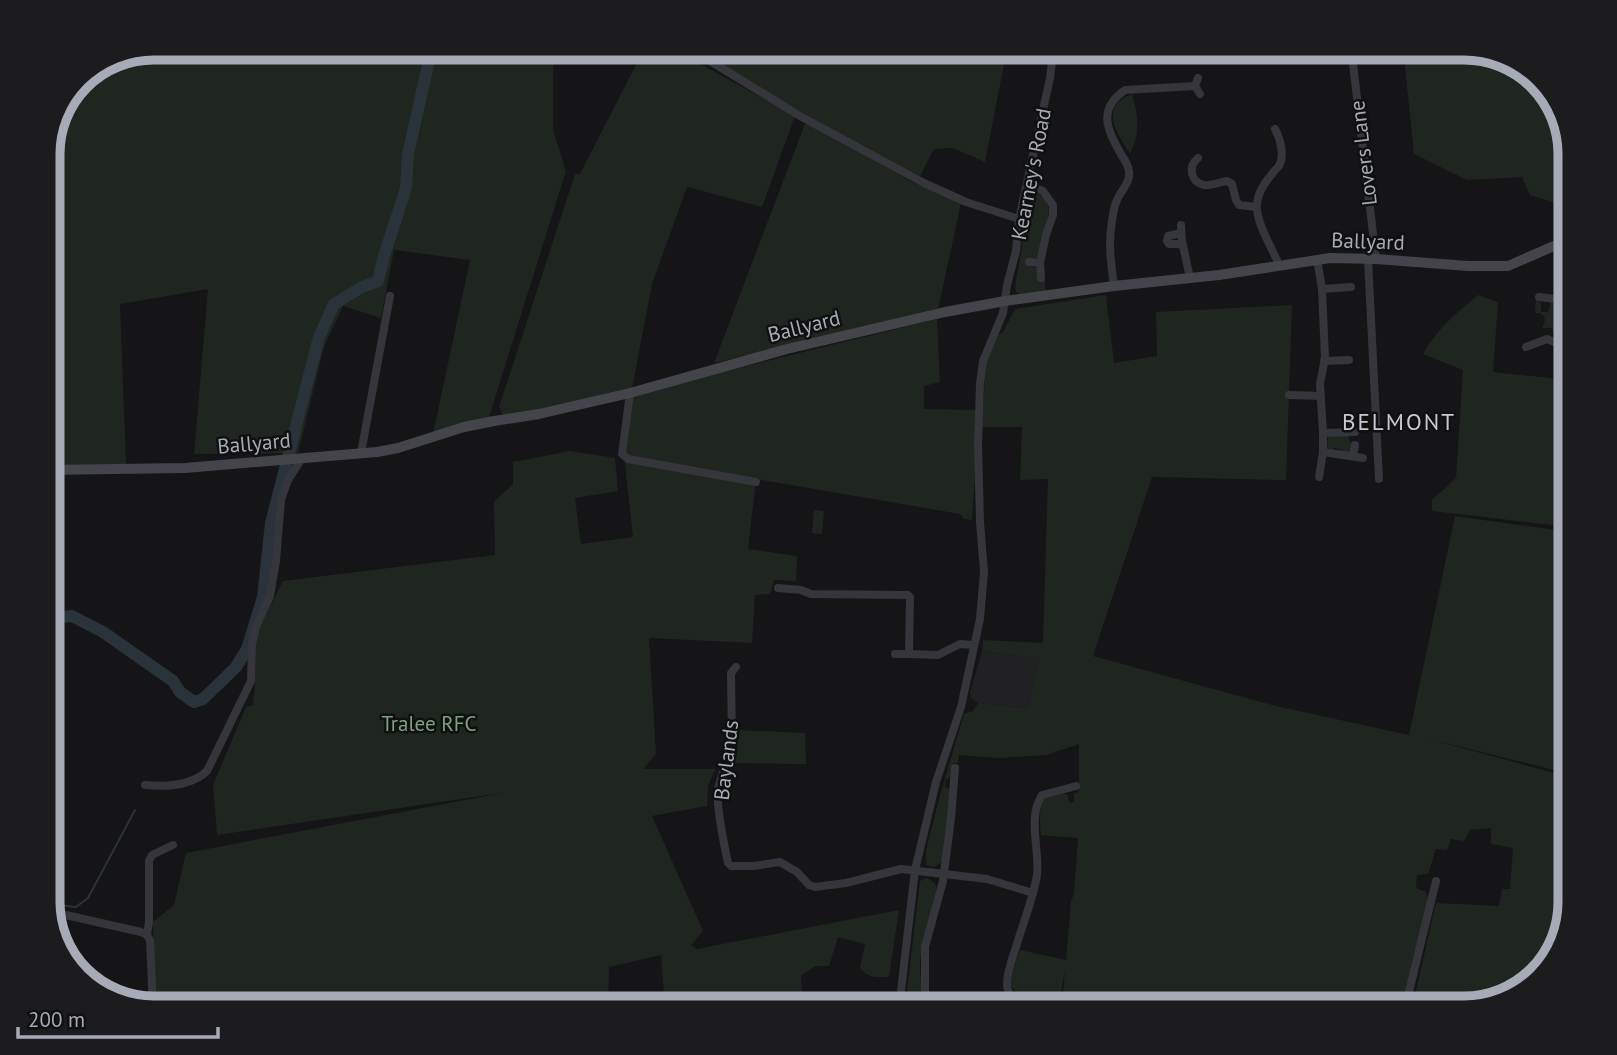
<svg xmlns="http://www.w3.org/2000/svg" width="1617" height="1055" font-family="'PT Sans',sans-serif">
	<rect width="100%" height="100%" fill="#151416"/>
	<polygon fill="#212023" points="982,651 1040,659 1029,705 1024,708 978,703 971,698 970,692"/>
	<g fill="#1f2620">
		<polygon points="153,47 555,47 553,74 553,130 566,171 489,417 433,434 470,260 394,250 381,318 343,306 324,347 298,453 194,454 208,289 120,304 126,465 47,466 47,147 79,78"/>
		<polygon points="645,47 670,47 795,116 762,207 687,187 652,284 632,389 504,417 499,407 575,174 580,174"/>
		<polygon points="724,47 997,47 995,58 1005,59 985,162 953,148 934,149 920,176 833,130 721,66 718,62"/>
		<polygon points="1059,47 1127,47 1059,57"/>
		<polygon points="1403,47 1464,47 1522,65 1555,100 1570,147 1570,208 1530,195 1522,177 1467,180 1414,154"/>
		<path d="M1132 94C1138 113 1141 135 1130 153 1116 132 1099 107 1132 94Z"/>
		<polygon points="806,121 912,182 961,203 938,310 714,363"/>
		<path d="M1034 191 1046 199 1049 210 1048 218 1038 256 1035 260H1028V266C1040 268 1038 269 1040 281L1045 280V292L1019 294 1016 292C1014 282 1018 274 1019 264 1024 237 1023 219 1034 191Z"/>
		<path d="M1106 295 1114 363 1157 356 1156 312 1292 305 1286 480 1152 477 1093 656 1276 706 1409 735 1455 516 1570 532V774L1425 738 1570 777V902L1552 960 1516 994 1464 1008H1412L1436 903 1499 906 1502 889H1510L1513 848 1491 844V828L1470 830 1464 841 1451 839 1447 850 1436 849 1428 874 1417 875 1416 888 1426 892 1428 899 1402 1008H1062L1065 970 1058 1008H1051L1050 999 1043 997 1041 1008 1025 1004 1011 985 1013 971 1020 950 1066 960 1071 901 1074 894 1078 838 1041 835C1040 823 1038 809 1045 798L1063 793 1068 795 1069 803 1074 802V793L1079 792V744L1046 755 999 758 959 755 958 763H953L951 776 945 781V787L949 789 951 794 942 862 934 867 926 865C924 853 929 839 932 827 941 789 953 752 964 714L973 711 978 703 1024 708 1029 705 1039 659 982 651 983 640 1043 643 1048 479 1020 480 1022 427H982L986 361 998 335 1003 332 1015 309Z"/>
		<path d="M1478 295 1498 302 1493 372 1570 380V527L1432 511V500L1456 478 1463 370 1423 354C1437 329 1456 313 1478 295Z"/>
		<path d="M1536 300 1541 303V312H1548L1551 302 1570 304V339L1560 340 1554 338 1552 328H1542C1545 322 1547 317 1540 313H1535Z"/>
		<path d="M937 319 940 382 924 386V409L979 410 972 520 964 519 960 514 756 479 748 549 797 556 796 581 774 580 770 594 755 595 752 643 649 638 656 754 643 769H715L708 786 707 806 652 816 703 931 691 945 697 949 899 910 889 977C876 977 869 979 860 968L865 944 838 937 829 966H815L801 976 803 1002 801 1008H665L661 955 609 967 608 1008H156L153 922 174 905 186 853 502 793 217 835 213 785 246 707 253 705 255 685 256 635 283 581 495 555 494 502 513 484V462L570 451 615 458 618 491 575 498 581 544 633 537 624 455 629 395Z"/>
		<polygon points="1330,436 1348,436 1351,443 1354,443 1350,453 1335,448 1331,450 1327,447 1328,438"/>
		<polygon points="814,510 824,511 822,534 812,533"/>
		<polygon points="738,730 805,733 806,764 733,763 737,754"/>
		<path d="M927 878C933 881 936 883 937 890 938 904 923 937 921 954 918 971 923 987 922 1003L920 1006 905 1008 920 881Z"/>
	</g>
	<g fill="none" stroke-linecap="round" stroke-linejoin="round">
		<polyline stroke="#2a333a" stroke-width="2" points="47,904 76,907 88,898 135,810"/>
		<polyline stroke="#2a333a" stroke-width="12" points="47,618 72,616 103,632 173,681 180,692 194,702 203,699 236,667 247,649 263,597 271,523 319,337 334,304 360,288 378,281 384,256 406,188 408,154 432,47"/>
		<g stroke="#35363b" stroke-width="8">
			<polyline points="687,47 800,116 924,183 966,202 1019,219"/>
			<polyline points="1351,47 1376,259"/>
			<polyline points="1198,78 1195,86 1200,94"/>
			<path d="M1275 129C1280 138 1285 155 1279 166 1278 167 1272 173 1272 174 1265 182 1258 193 1257 203 1255 222 1272 247 1279 265"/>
			<path d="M1198 158C1188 166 1190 182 1204 185 1211 186 1220 182 1227 181L1232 184 1236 200 1239 205 1256 207"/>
			<polyline points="1027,185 1043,191 1053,205 1053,215 1046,235 1040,263 1041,278"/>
			<polyline points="1181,225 1182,241 1190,278"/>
			<polyline points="1181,233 1168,236 1167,241 1169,244 1177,244 1183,245"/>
			<polyline points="1317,259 1322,289 1325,358 1320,384 1323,433 1323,452 1319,477"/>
			<polyline points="1368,259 1379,479"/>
			<polyline points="1029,262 1040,263"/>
			<path d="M1114 286C1111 264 1108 243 1112 221 1113 214 1114 206 1117 200 1121 190 1131 182 1129 171 1128 165 1125 160 1122 156 1108 131 1096 110 1125 90L1195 86"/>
			<polyline points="1322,289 1351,287"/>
			<polyline points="1539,297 1570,301"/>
			<polyline points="1526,347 1547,339 1557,343 1570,343"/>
			<polyline points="1324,361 1349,360"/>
			<polyline points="630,393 622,454 628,459 756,482"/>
			<polyline points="1289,395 1321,396"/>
			<polyline points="1323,433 1355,432"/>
			<polyline points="1323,452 1363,458"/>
			<polyline points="361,453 390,296"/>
			<polyline points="1353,456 1355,445"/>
			<polyline points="778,588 801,590 811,594 908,595 910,597 909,654 938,655 960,644 974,645"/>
			<polyline points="895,654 909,654"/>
			<path d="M736 667 731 673 732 747C729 762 720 775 718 790 716 808 724 844 728 863L731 866H754L780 862 797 872 809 885 815 887 846 883 901 869 987 879 1033 893"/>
			<path d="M145 785C165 787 191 786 207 771L251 681 252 644 256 627 270 596 276 561 281 500 288 480 302 458"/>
			<polyline points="48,911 141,932 147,935 150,940 153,1008"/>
			<polyline points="147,935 149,922 149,861 152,855 173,845"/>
			<polyline points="899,1008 915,870 936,782 961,707 980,619 984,572 980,522 978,444 980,384 983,361 1003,313 1007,285 1016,251 1019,219 1050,78 1054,47"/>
			<polyline points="925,1008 925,947 943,881 951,818 955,768"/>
			<path d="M1026 1008C1016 1004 1007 995 1007 984 1007 972 1012 959 1016 947 1023 923 1033 899 1037 875 1040 849 1027 818 1042 795L1076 786"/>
			<polyline points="1043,1008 1045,1000"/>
			<polyline points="1405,1008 1436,881"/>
		</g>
		<polyline stroke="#43454b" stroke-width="10" points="47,470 185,468 377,452 398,448 464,427 494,421 539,414 630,393 787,349 945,312 1005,301 1114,286 1219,275 1330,258 1376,259 1468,266 1508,266 1570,239"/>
	</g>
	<g text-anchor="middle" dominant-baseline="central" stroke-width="5" stroke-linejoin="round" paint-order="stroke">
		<g font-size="21" fill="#a6abb7" stroke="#101011">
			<text transform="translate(1363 153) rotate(-97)">Lovers Lane</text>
			<text transform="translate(1031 174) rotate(-79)">Kearney's Road</text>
			<text transform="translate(1368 241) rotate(2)">Ballyard</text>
			<text transform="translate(804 326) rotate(-14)">Ballyard</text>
			<text transform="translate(254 443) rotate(-5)">Ballyard</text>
			<text transform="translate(726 760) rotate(-83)">Baylands</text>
		</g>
		<g font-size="21" fill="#7da280" stroke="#101011">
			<text x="429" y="723">Tralee RFC</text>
		</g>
		<g font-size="23" letter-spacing="2" fill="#c7cad3" stroke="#101011">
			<text x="1399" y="421">BELMONT</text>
		</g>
	</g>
	<path d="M0 0H1617V1055H0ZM154 60H1464A94 94 0 0 1 1558 154V902A94 94 0 0 1 1464 996H154A94 94 0 0 1 60 902V154A94 94 0 0 1 154 60Z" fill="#1c1c1e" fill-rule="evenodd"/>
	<path fill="none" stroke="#a6abb7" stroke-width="9" d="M154 60H1464A94 94 0 0 1 1558 154V902A94 94 0 0 1 1464 996H154A94 94 0 0 1 60 902V154A94 94 0 0 1 154 60Z"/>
	<path d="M18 1027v10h200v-10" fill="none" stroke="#a6abb7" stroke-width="3.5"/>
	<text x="28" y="1027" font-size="21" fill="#a6abb7" stroke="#101011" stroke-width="5" paint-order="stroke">200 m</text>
</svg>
